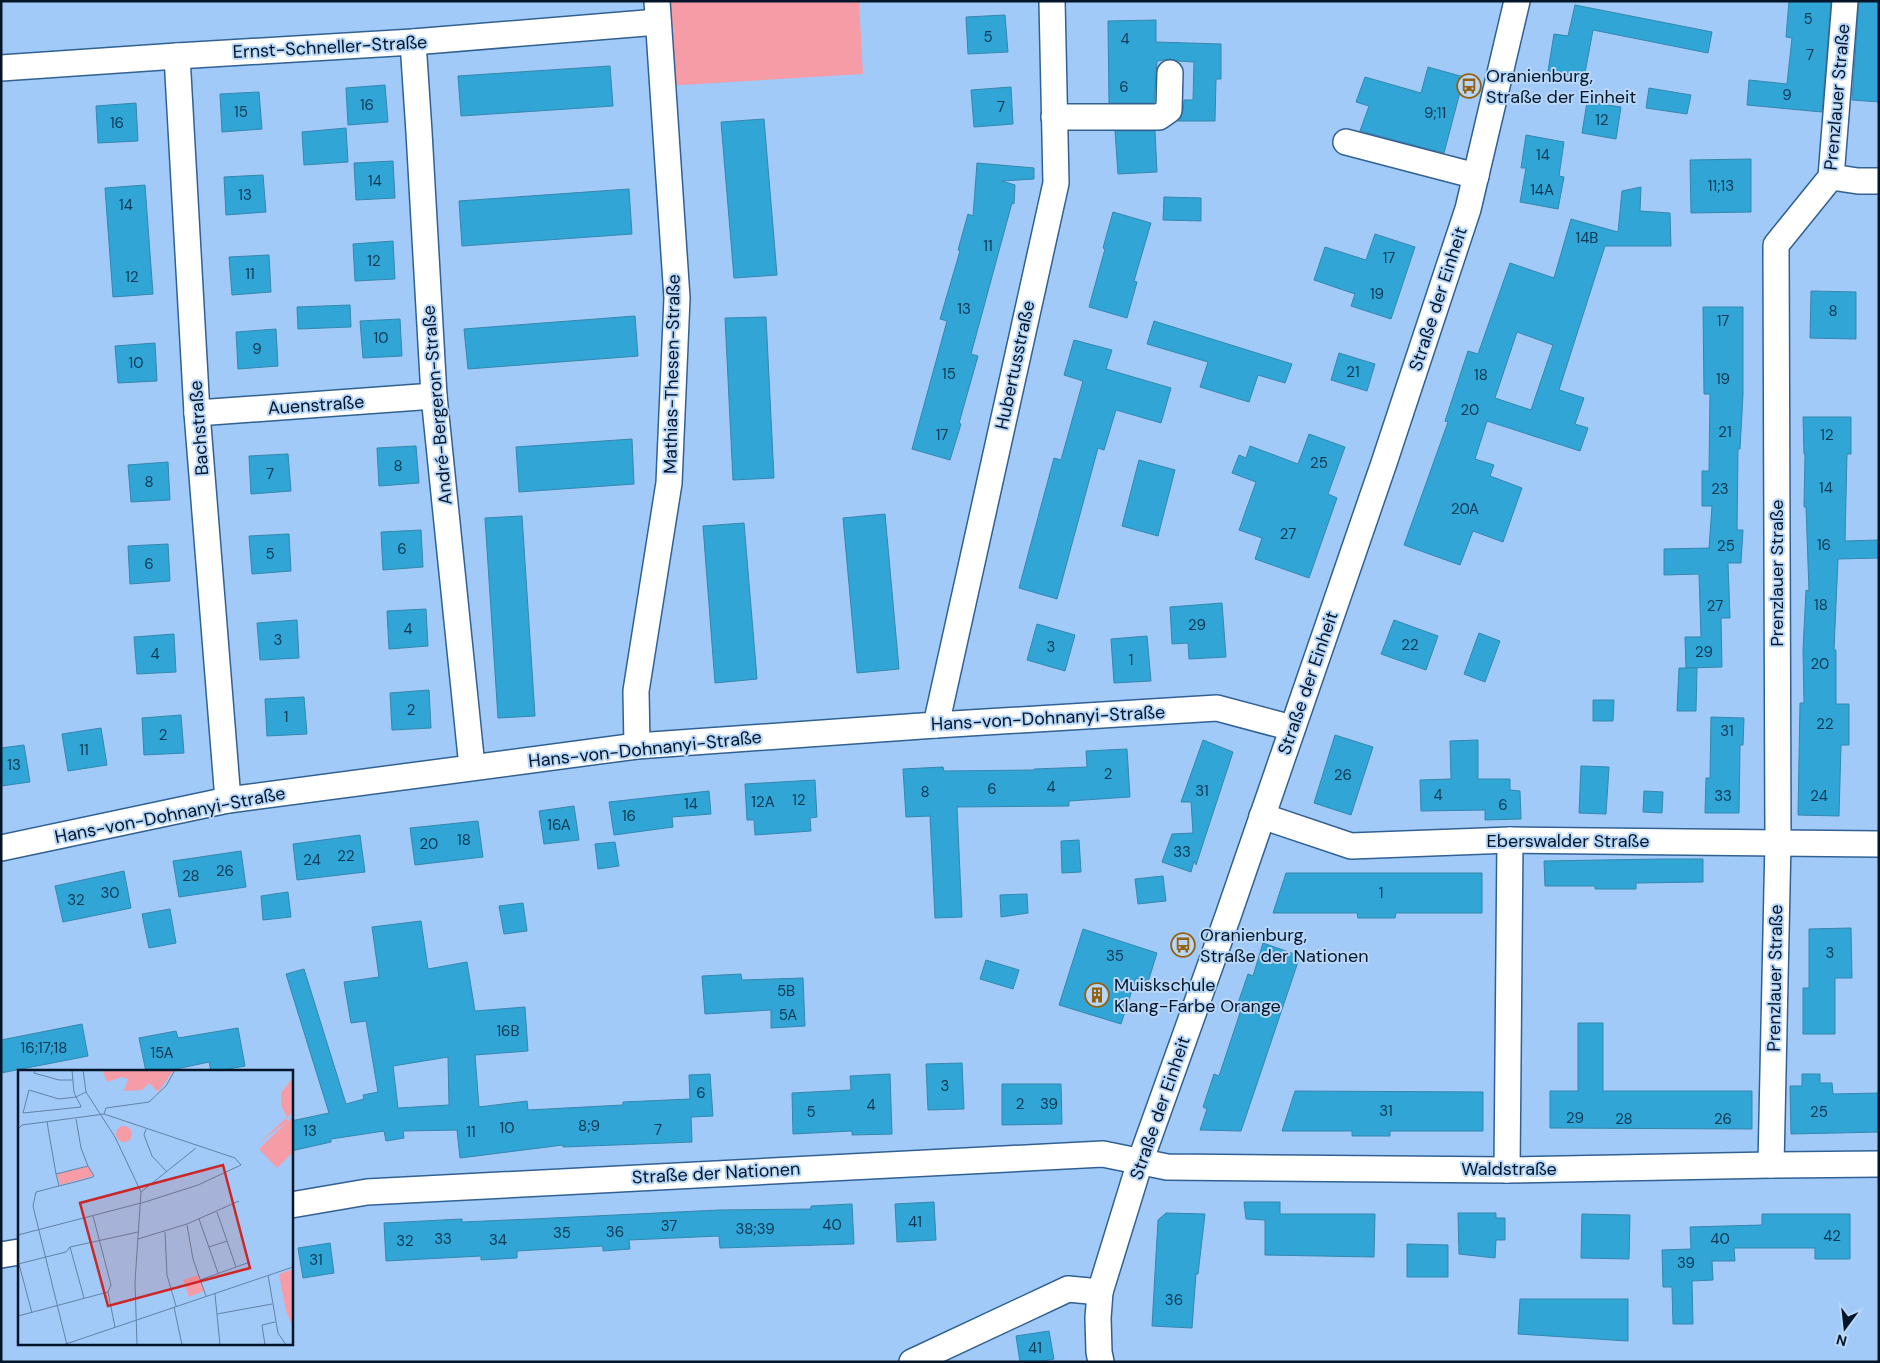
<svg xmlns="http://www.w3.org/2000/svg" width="1880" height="1363" font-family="'DM Sans',sans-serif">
	<rect width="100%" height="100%" fill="#a2caf8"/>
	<polygon fill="#f59ca7" points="657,1 859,1 863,74 664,86"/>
	<g fill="#30a5d6" stroke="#3587ad" fill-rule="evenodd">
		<polygon points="1789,1 1831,1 1822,112 1747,105 1749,80 1787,84 1792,38 1786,37"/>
		<polygon points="1859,1 1879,1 1879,102 1852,100"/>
		<polygon points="1575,5 1712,32 1708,53 1593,30 1584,78 1548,71 1554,34 1568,36"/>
		<polygon points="1005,15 1008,52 968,54 966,17"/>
		<polygon points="1156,20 1156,42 1221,44 1221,79 1216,79 1215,121 1178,121 1183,111 1184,100 1193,100 1194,62 1178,61 1170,59 1157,61 1154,103 1109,103 1108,21"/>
		<polygon points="610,66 613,106 461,116 458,76"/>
		<polygon points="1428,67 1464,77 1444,153 1360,131 1369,106 1356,102 1365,77 1421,93"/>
		<polygon points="385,85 388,122 348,125 346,88"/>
		<polygon points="1011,87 1013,124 974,127 971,90"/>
		<polygon points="1649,88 1691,95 1687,114 1646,108"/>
		<polygon points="259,92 262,129 222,132 220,94"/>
		<polygon points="1587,102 1621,107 1616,139 1582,133"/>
		<polygon points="136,103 138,141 98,143 96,106"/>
		<polygon points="764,119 777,275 734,278 721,122"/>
		<polygon points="346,128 348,162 304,165 302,132"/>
		<polygon points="1115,131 1155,131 1157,172 1118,174"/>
		<polygon points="1526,135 1564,142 1559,176 1564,177 1558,209 1520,202 1526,168 1521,168"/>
		<polygon points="1751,159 1751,212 1691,213 1690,160"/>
		<polygon points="393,161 395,198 356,200 354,163"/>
		<polygon points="977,163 1034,168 1034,179 1002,181 1015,185 1014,204 1012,203 971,354 978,356 959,423 961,424 950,460 912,449 947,321 940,319 960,251 958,250 968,214 973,216"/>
		<polygon points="263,175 266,212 226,215 224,177"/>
		<polygon points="145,185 153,294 113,297 105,188"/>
		<path d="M1641 187 1640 211 1670 213 1671 246H1605L1559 390 1584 398 1575 424 1588 428 1580 451 1487 421 1475 459 1494 465 1490 476 1522 488 1503 542 1473 531 1460 565 1404 545 1448 422 1445 421 1468 351 1478 354 1510 263 1554 278 1571 219 1618 232 1622 191ZM1517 332 1553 345 1531 410 1495 398Z"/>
		<polygon points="629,189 632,234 462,246 459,201"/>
		<polygon points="1164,197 1201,198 1201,221 1163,220"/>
		<polygon points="1113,212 1151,223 1134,281 1137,282 1127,318 1089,307 1105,249 1103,248"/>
		<polygon points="1375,234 1415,247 1391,319 1351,306 1355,294 1314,280 1325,247 1366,260"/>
		<polygon points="393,241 395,279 355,281 353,244"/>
		<polygon points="269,255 271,292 232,295 229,257"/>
		<polygon points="1811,291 1856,292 1856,339 1810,338"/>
		<polygon points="350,305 351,327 298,329 297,307"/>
		<polygon points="1703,307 1743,307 1743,394 1740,449 1738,449 1737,530 1743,530 1741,563 1728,563 1730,618 1721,618 1722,667 1686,668 1685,637 1701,637 1699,574 1664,575 1664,549 1709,548 1712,506 1702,506 1702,471 1709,471 1710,394 1704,394"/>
		<polygon points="635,316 638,356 468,369 464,329"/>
		<polygon points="766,317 774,478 733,480 725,318"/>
		<polygon points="400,319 402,356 363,358 360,321"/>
		<polygon points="1154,321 1292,364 1285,383 1258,375 1249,402 1200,387 1208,362 1147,344"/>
		<polygon points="276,329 278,366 238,369 236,332"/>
		<polygon points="1074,340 1112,350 1106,369 1171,388 1161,423 1116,410 1104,450 1098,448 1057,599 1019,588 1054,458 1061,460 1083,381 1064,375"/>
		<polygon points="155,343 157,381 118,383 115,346"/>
		<polygon points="1339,353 1375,364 1367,391 1331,380"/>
		<polygon points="1803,417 1851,417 1851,454 1847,454 1845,541 1879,540 1879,558 1838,559 1834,650 1836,650 1836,704 1849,704 1849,745 1841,745 1839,816 1798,815 1800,703 1804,703 1803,650 1806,590 1809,591 1806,507 1804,507 1805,454 1804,454"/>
		<polygon points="1309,434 1345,447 1328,494 1337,498 1309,578 1255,559 1262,538 1239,530 1256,482 1232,473 1239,455 1246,458 1250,446 1298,464"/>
		<polygon points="632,439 634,484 519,492 516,447"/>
		<polygon points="416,446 419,483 379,486 377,448"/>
		<polygon points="288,454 291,491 251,494 249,456"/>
		<polygon points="1139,460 1175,470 1158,536 1122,526"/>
		<polygon points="168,462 170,500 131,502 128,465"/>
		<polygon points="885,514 899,669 857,673 843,518"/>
		<polygon points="522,516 535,716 498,718 485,518"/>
		<polygon points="744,523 757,679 715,683 703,526"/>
		<polygon points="421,530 423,567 383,570 381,532"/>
		<polygon points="289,534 291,571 252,574 249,536"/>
		<polygon points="168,544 170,581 130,584 128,546"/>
		<polygon points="1222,603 1226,657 1189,659 1188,643 1172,644 1170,607"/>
		<polygon points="426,609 428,646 389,649 387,611"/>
		<polygon points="297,620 299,658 260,660 257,623"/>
		<polygon points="1394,620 1438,636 1426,670 1381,654"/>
		<polygon points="1037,624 1075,635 1065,671 1027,660"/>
		<polygon points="1479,633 1500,641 1485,682 1464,674"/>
		<polygon points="174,634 176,672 137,674 134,637"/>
		<polygon points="1147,636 1151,681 1114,683 1111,639"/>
		<polygon points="1679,668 1697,668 1696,711 1677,711"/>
		<polygon points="429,690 431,728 392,730 390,693"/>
		<polygon points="304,697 307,734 267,736 265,699"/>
		<polygon points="1593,700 1614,700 1613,721 1593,721"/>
		<polygon points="181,715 184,753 144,755 142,718"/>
		<polygon points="1711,717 1744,718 1743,745 1740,745 1739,813 1705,813 1706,778 1710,778"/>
		<polygon points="101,728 107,765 68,771 62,734"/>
		<polygon points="1335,735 1373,747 1351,815 1314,803"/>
		<polygon points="1203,740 1233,752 1196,865 1194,861 1191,872 1162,862 1172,834 1193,833 1191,802 1181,802"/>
		<polygon points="1478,740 1478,779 1510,779 1510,790 1520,791 1521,819 1485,820 1485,810 1421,811 1420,780 1451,779 1450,741"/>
		<polygon points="24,745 30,782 1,786 1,748"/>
		<polygon points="1127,749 1130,797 1069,801 1069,806 957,807 962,917 935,918 930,816 906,817 903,769 943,767 944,771 1034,770 1034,769 1087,767 1086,751"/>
		<polygon points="1581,766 1609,767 1606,814 1579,813"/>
		<polygon points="815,780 817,817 810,818 811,831 755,835 754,820 747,820 745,784"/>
		<polygon points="709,791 711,814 672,817 673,827 614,835 609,802"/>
		<polygon points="1644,791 1663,792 1662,813 1643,812"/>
		<polygon points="574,806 579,840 544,844 539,811"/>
		<polygon points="478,821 483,857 415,865 410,828"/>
		<polygon points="360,835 365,872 297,880 293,844"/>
		<polygon points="1079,840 1081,872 1062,873 1061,841"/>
		<polygon points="615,842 619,866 598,869 595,844"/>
		<polygon points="241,851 246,887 179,897 173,861"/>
		<polygon points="1660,859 1703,859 1703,882 1636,883 1636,889 1595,889 1595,886 1545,886 1544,861"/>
		<polygon points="124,871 131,908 63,922 55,886"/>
		<polygon points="1286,873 1482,873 1482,913 1396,913 1395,918 1358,918 1357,913 1273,913"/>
		<polygon points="1163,876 1166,901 1138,904 1135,879"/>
		<polygon points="288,892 291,917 263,920 261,896"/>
		<polygon points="1027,894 1028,913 1001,917 1000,895"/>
		<polygon points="523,903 527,931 504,934 499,906"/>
		<polygon points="170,909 176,943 149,948 142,914"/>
		<path d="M421 921 428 969 467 962 475 1011 525 1007 528 1051 475 1055 479 1107 527 1101 528 1110 623 1105V1102L690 1099 689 1075 710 1074 713 1116 691 1117 692 1142 563 1147V1145L460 1158 457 1130 403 1131 404 1138 386 1141 384 1131 331 1139V1142L291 1151V1121L329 1113 286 974 304 969 346 1104 364 1099 363 1095 378 1092 366 1021 351 1023 344 982 379 977 372 927ZM448 1057 449 1105 398 1108 393 1066Z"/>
		<polygon points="1851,928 1852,978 1835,978 1835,1034 1803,1034 1803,988 1809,988 1809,929"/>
		<polygon points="1083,929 1157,953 1148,982 1136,978 1121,1024 1059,1005"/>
		<polygon points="1263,943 1300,956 1241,1131 1200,1130 1207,1109 1203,1107 1214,1074 1219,1076 1241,1010 1236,1009 1248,974 1253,976"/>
		<polygon points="986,960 1019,970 1013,989 980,979"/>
		<polygon points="741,974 742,980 803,978 805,1026 771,1028 771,1010 705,1014 702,976"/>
		<polygon points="1578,1023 1603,1023 1603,1091 1752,1091 1752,1129 1550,1128 1550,1091 1578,1091"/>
		<polygon points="82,1024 88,1056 1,1073 1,1040"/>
		<polygon points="238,1028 245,1066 211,1072 209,1062 162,1072 146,1072 139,1038 176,1031 178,1038"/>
		<polygon points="962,1063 964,1109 928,1110 926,1064"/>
		<polygon points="890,1074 892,1134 852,1135 852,1131 793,1134 792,1093 851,1090 850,1076"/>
		<polygon points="1802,1074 1820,1074 1820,1083 1832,1083 1833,1094 1879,1093 1879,1132 1791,1134 1790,1086 1802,1086"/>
		<polygon points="1002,1084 1061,1084 1062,1124 1002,1125"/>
		<polygon points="1295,1091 1483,1092 1483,1131 1390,1131 1390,1136 1352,1136 1352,1131 1282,1131"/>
		<polygon points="934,1202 936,1240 897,1242 895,1204"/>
		<polygon points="1244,1202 1280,1202 1280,1214 1375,1214 1374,1257 1265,1255 1265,1220 1246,1219"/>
		<polygon points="852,1204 854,1244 720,1248 719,1236 629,1240 630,1249 603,1251 603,1246 517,1251 517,1258 481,1260 481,1256 386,1261 384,1223 462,1219 462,1222 532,1219 719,1210 811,1209 811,1206"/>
		<polygon points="1166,1213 1205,1214 1198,1274 1196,1274 1192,1328 1152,1326 1158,1220"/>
		<polygon points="1458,1213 1496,1213 1496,1218 1505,1218 1505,1240 1496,1240 1495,1258 1459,1254"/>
		<polygon points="1582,1214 1630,1215 1629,1259 1581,1258"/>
		<polygon points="1762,1214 1850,1214 1850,1259 1815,1259 1815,1248 1734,1248 1735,1261 1712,1261 1713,1280 1692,1281 1693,1324 1673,1324 1672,1287 1663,1287 1662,1250 1691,1249 1690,1227 1762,1225"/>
		<polygon points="330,1243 334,1273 303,1278 298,1248"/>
		<polygon points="1407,1244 1448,1245 1448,1277 1407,1277"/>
		<polygon points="1520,1299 1628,1299 1628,1341 1518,1334"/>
		<polygon points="1049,1331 1054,1359 1037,1362 1020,1362 1016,1336"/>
	</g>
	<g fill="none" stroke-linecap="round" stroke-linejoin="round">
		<g stroke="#316193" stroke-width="28">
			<g id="minor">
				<polyline points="413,42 419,132 434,396 472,767"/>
				<polyline points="177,56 197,413 228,800"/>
				<polyline points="1,68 177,56 413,42 658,22"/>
				<polyline points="1054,117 1159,117 1169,110 1170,73"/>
				<polyline points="1346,142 1476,176"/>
				<polyline points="1831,177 1858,181 1879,181"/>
				<polyline points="197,413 434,396"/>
				<polyline points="936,725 1056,183 1052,1"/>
				<polyline points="637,746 636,691 669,483 677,298 657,1"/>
				<polyline points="1262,816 1351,846 1510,840 1879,844"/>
				<polyline points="1,848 228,800 637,746 936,725 1217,708 1292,728"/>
				<polyline points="1771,1165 1778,841 1776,245 1831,177 1845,1"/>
				<polyline points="1507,1170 1510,840"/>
				<polyline points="291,1205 367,1192 1103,1154 1167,1167 1507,1170 1771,1165 1879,1164"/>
				<polyline points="1,1255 19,1252"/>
				<polyline points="912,1362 1068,1289 1100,1292"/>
				<polyline points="1101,1362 1099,1352 1098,1318 1100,1292 1140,1162 1228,916 1384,463 1468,209 1517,1"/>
			</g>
		</g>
		<use href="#minor" stroke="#fff" stroke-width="25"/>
	</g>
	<defs>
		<g id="bus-ring" transform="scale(1.25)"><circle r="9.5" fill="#b8d7f9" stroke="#946113" stroke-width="1.5"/><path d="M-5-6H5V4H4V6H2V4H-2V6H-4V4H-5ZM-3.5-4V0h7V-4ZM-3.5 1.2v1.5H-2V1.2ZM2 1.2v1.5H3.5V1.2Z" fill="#946113"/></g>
		<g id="building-ring" transform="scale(1.25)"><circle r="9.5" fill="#b8d7f9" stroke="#946113" stroke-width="1.5"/><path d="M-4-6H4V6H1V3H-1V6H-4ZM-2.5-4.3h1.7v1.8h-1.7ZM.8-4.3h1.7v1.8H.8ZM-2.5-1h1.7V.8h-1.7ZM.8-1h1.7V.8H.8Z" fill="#946113"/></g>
	</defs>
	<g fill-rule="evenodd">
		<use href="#bus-ring" x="1469" y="86"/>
		<use href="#bus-ring" x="1183" y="945"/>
		<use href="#building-ring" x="1097" y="995"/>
	</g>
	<g text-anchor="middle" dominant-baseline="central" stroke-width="4" stroke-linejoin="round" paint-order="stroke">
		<g font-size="15" fill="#0e3954">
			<text x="1808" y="19">5</text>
			<text x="988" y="37">5</text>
			<text x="1125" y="39">4</text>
			<text x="1810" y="55">7</text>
			<text x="1124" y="87">6</text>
			<text x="1787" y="95">9</text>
			<text x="367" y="105">16</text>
			<text x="1001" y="107">7</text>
			<text x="241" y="112">15</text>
			<text x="1435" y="113">9;11</text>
			<text x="1602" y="120">12</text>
			<text x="117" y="123">16</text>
			<text x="1543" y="155">14</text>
			<text x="375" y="181">14</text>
			<text x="1721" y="186">11;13</text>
			<text x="1542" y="190">14A</text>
			<text x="245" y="195">13</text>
			<text x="126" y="205">14</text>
			<text x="1587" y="238">14B</text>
			<text x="988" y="246">11</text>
			<text x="1389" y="258">17</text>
			<text x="374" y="261">12</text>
			<text x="250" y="274">11</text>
			<text x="132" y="277">12</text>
			<text x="1377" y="294">19</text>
			<text x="964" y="309">13</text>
			<text x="1833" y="311">8</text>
			<text x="1723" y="321">17</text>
			<text x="381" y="338">10</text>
			<text x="257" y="349">9</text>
			<text x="136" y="363">10</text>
			<text x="1353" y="372">21</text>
			<text x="949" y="374">15</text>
			<text x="1481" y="375">18</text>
			<text x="1723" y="379">19</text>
			<text x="1470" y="410">20</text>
			<text x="1725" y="432">21</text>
			<text x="942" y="435">17</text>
			<text x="1827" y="435">12</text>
			<text x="1319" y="463">25</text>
			<text x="398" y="466">8</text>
			<text x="270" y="474">7</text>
			<text x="149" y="482">8</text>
			<text x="1826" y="488">14</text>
			<text x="1720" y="489">23</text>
			<text x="1465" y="509">20A</text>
			<text x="1288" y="534">27</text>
			<text x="1824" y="545">16</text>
			<text x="1726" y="546">25</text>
			<text x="402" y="549">6</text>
			<text x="270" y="554">5</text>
			<text x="149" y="564">6</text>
			<text x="1821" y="605">18</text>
			<text x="1715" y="606">27</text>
			<text x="1197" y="625">29</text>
			<text x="408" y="629">4</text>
			<text x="278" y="640">3</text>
			<text x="1410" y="645">22</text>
			<text x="1051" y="647">3</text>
			<text x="1704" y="652">29</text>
			<text x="155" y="654">4</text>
			<text x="1131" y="660">1</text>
			<text x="1820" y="664">20</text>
			<text x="411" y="710">2</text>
			<text x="286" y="717">1</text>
			<text x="1825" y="724">22</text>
			<text x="1727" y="731">31</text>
			<text x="163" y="735">2</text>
			<text x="84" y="750">11</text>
			<text x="14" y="765">13</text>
			<text x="1108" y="774">2</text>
			<text x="1343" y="775">26</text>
			<text x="1051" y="787">4</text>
			<text x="992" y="789">6</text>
			<text x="1202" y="791">31</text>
			<text x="925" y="792">8</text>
			<text x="1438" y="795">4</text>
			<text x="1723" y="796">33</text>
			<text x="1819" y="796">24</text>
			<text x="799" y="800">12</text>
			<text x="763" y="802">12A</text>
			<text x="691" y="804">14</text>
			<text x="1503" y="805">6</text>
			<text x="629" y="816">16</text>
			<text x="559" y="825">16A</text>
			<text x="464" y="840">18</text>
			<text x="429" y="844">20</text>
			<text x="1182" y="852">33</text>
			<text x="346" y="856">22</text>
			<text x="312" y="860">24</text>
			<text x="225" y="871">26</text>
			<text x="191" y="876">28</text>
			<text x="110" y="893">30</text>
			<text x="1381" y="893">1</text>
			<text x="76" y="900">32</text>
			<text x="1830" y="953">3</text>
			<text x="1115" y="956">35</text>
			<text x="786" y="991">5B</text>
			<text x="788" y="1015">5A</text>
			<text x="508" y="1031">16B</text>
			<text x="44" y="1048">16;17;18</text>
			<text x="162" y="1053">15A</text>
			<text x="945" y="1086">3</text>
			<text x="701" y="1093">6</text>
			<text x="1020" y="1104">2</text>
			<text x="1049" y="1104">39</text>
			<text x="871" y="1105">4</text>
			<text x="1386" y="1111">31</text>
			<text x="811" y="1112">5</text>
			<text x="1819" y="1112">25</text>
			<text x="1575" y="1118">29</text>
			<text x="1624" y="1119">28</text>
			<text x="1723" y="1119">26</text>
			<text x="589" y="1126">8;9</text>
			<text x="507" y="1128">10</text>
			<text x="658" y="1130">7</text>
			<text x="310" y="1131">13</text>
			<text x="471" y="1132">11</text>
			<text x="915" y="1222">41</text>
			<text x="832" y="1225">40</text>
			<text x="669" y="1226">37</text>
			<text x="755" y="1229">38;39</text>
			<text x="615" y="1232">36</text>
			<text x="562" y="1233">35</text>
			<text x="1832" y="1236">42</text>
			<text x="443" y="1239">33</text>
			<text x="1720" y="1239">40</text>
			<text x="498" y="1240">34</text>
			<text x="405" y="1241">32</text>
			<text x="316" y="1260">31</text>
			<text x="1686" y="1263">39</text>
			<text x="1174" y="1300">36</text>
			<text x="1035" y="1348">41</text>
		</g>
		<g font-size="18" fill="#031529" stroke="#b8d7f9">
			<text transform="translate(330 47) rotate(-3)">Ernst-Schneller-Straße</text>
			<text transform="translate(1837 97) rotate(-85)">Prenzlauer Straße</text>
			<text transform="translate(1438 299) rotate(-72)">Straße der Einheit</text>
			<text transform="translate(1015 365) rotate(-78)">Hubertusstraße</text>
			<text transform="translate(672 374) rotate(-89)">Mathias-Thesen-Straße</text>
			<text transform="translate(316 405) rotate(-4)">Auenstraße</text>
			<text transform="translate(437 405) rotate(-95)">André-Bergeron-Straße</text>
			<text transform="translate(199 428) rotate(-94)">Bachstraße</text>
			<text transform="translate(1777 573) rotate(-90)">Prenzlauer Straße</text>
			<text transform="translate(1308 683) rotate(-71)">Straße der Einheit</text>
			<text transform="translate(1048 718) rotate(-3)">Hans-von-Dohnanyi-Straße</text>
			<text transform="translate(645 749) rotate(-6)">Hans-von-Dohnanyi-Straße</text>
			<text transform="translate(170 815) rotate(-11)">Hans-von-Dohnanyi-Straße</text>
			<text x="1568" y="841">Eberswalder Straße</text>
			<text transform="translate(1775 978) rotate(-89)">Prenzlauer Straße</text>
			<text transform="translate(1160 1108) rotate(-71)">Straße der Einheit</text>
			<text x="1509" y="1169">Waldstraße</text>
			<text transform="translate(716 1173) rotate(-3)">Straße der Nationen</text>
		</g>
		<g font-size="18" fill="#031529" stroke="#b8d7f9" text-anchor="start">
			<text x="1486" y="76">Oranienburg,<tspan x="1486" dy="21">Straße der Einheit</tspan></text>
			<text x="1200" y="935">Oranienburg,<tspan x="1200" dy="21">Straße der Nationen</tspan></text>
			<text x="1114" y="985">Muiskschule<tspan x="1114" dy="21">Klang-Farbe Orange</tspan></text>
		</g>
	</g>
	<g transform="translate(18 1070)">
		<rect width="275" height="275" fill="#a2caf8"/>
		<path d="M89 0H156L140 22 131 13 124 20 106 21 110 9 104 7 89 12 85 2ZM275 7V42L269 48 263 35V23ZM275 47V82L259 98 241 79 270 51 241 73 268 48 270 51ZM98 64a8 8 0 1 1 16 0a8 8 0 1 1-16 0ZM70 96 75 106 42 115 39 104ZM275 199V258L268 241 261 204ZM180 205 186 221 171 227 165 210Z" fill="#f59ca7"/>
		<path fill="none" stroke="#6282a5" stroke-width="1" d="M17 0 16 3 41 10H55M54 0 56 22 58 27 62 34 63 37 5 43 11 20 41 29 58 27 68 22M65 0 68 22 97 67 123 122 117 212 119 275M86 44 88 38 131 32 148 16 157 0M58 49 63 78 70 96M29 52 38 104M0 59 4 55 86 44 217 88 223 95 180 115 127 132 0 165M128 59 126 65 134 86 149 102M41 116 38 104 70 96 76 106 75 107 57 112 33 118 18 122 15 136 49 275M123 122 178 78M199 142 218 197M75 146 93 215 90 222 97 257M181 149 200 203M169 155 175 189 188 226M147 162 149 205 158 236M120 169 169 154 221 131M52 177 66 228M191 177 209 171M0 194 48 182 52 177 120 162M1 194 14 243M250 205 260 263 268 275M182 210 232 192M197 224 202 275M156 237 164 275M199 244 254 234M0 246 90 222M45 275 275 197M247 275 244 255 257 252"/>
		<path fill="#cb2728" fill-opacity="0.15" stroke="#cb2728" stroke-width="2.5" d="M205 95 232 198 90 236 62 133Z"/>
		<rect width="275" height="275" fill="none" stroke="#031529" stroke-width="2.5"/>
	</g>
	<rect width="1880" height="1363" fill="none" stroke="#031529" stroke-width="5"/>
	<g transform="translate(1845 1328) rotate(195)" stroke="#b8d7f9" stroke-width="4" paint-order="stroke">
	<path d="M0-4L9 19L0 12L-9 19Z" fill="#031529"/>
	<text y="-8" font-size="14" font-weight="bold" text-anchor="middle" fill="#031529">N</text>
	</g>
</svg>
